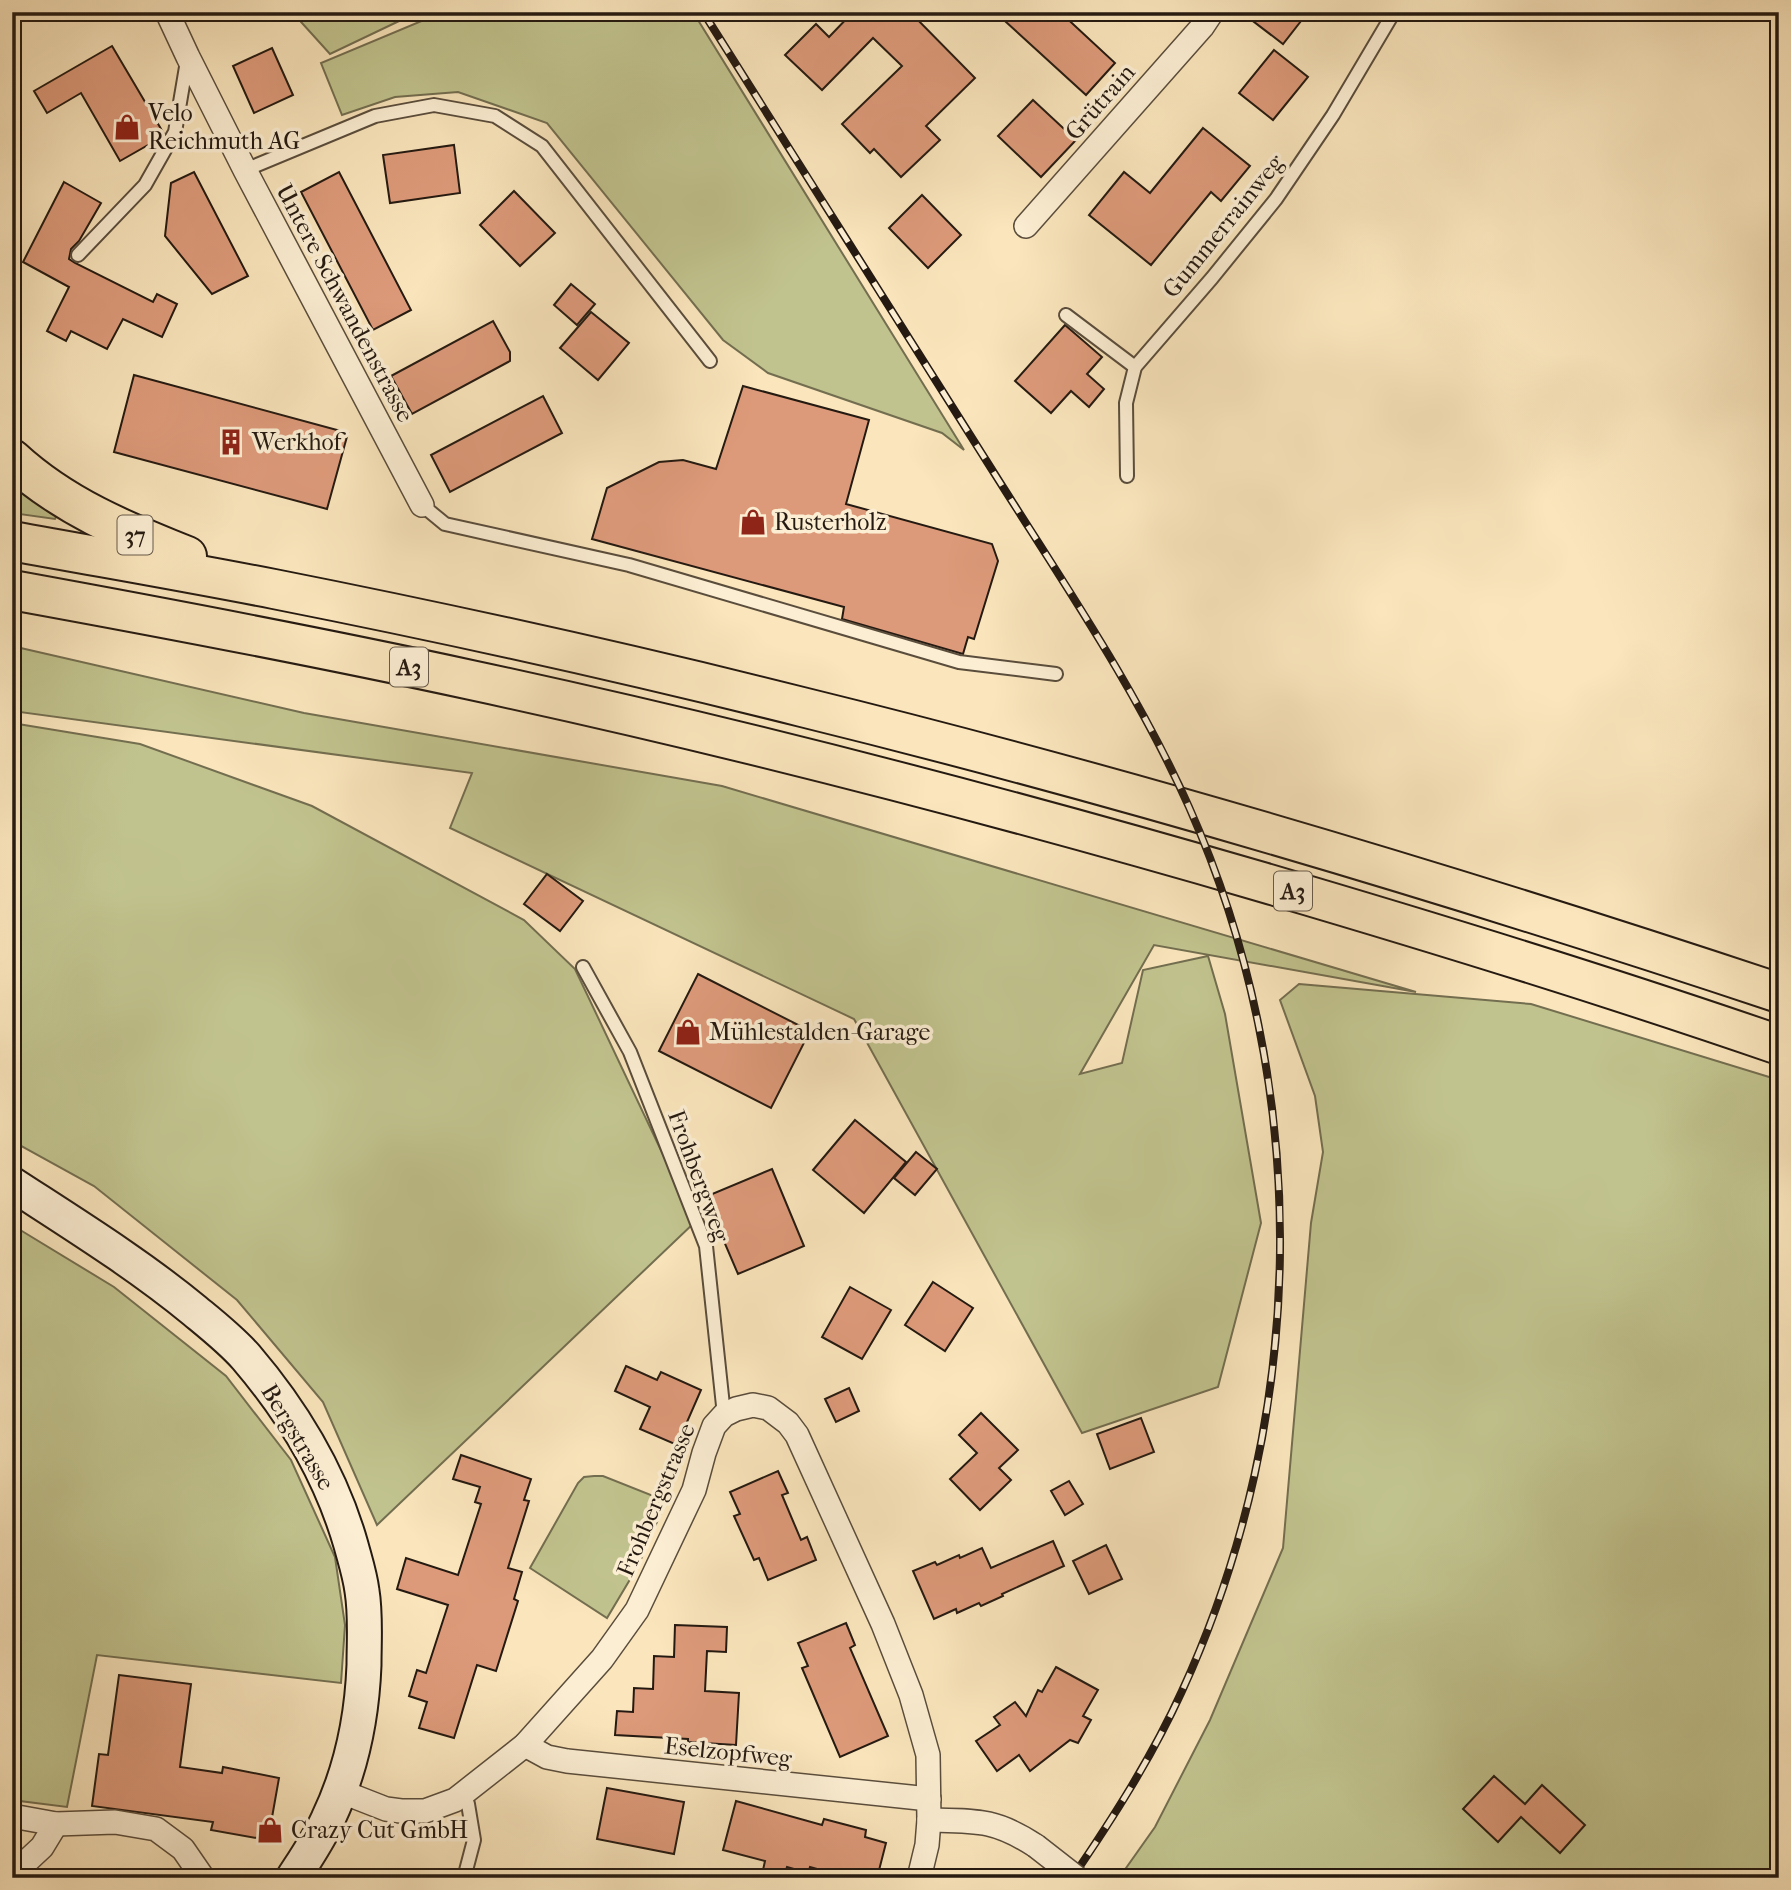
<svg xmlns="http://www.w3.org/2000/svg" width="1791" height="1890" font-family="'IM FELL French Canon',serif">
	<rect width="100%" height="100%" fill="#fae5bc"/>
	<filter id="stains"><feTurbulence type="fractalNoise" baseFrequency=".00286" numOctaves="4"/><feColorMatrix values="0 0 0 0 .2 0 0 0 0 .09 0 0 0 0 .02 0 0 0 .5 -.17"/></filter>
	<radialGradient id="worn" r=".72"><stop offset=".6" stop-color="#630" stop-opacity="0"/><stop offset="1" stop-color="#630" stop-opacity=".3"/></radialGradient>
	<g fill="#c1c38e" stroke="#736e50" stroke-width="2">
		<polygon points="292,12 418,12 330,54"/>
		<polygon points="443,12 693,12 964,450 942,433 768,373 723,340 547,123 458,92 395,97 342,115 321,63"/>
		<polygon points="12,474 57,515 55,519 12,513"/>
		<polygon points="12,646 304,713 722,786 1416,992 1154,945 1080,1074 1122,1063 1143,970 1208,956 1225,1014 1261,1223 1218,1387 1082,1433 854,1019 450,828 472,773 12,711"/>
		<polygon points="12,723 140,744 312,806 524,920 575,969 695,1222 377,1525 323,1402 237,1300 94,1186 12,1141"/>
		<polygon points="1299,984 1531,1004 1779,1080 1779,1878 1119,1878 1155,1827 1210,1720 1283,1548 1311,1223 1323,1152 1315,1096 1280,1000"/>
		<polygon points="12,1225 114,1287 226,1376 291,1460 335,1557 345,1625 341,1683 97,1655 67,1807 12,1800"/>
		<polygon points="594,1476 603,1476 666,1501 638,1566 607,1618 530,1568 578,1483 584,1477"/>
	</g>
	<g fill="#dd9a7a" stroke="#251a11" stroke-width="2">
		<polygon points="853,12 910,12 975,78 926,126 940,140 901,177 874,149 870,153 842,124 902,66 873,38 822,90 785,55 816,24 829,37"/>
		<polygon points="995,12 1060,12 1115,63 1086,95"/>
		<polygon points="1241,12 1308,12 1283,44"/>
		<polygon points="112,46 164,134 162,137 120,161 81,93 47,113 34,91"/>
		<polygon points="272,48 293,95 254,113 233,66"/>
		<polygon points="1274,50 1308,77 1273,120 1239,93"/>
		<polygon points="1033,100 1076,140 1041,177 998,136"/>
		<polygon points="1203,128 1250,166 1221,201 1211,192 1151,265 1089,215 1124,172 1150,193"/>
		<polygon points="454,145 460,193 390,203 383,155"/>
		<polygon points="194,172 248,276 212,294 165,236 171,183"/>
		<polygon points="339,172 411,310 373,330 301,192"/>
		<polygon points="64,182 101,203 79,241 71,249 69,259 75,263 153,302 157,294 177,304 162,337 123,319 107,349 71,331 66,341 47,331 69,287 23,262"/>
		<polygon points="514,191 555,233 520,266 480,225"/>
		<polygon points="922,195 961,235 928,268 889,228"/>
		<polygon points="571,284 595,304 577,325 554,305"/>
		<polygon points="591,312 629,343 598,380 560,348"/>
		<polygon points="493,321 510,352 510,361 412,414 391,376"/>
		<polygon points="1065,325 1102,357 1087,374 1104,389 1089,407 1071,391 1051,413 1015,381"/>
		<polygon points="134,375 348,433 327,509 114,452"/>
		<polygon points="743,386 869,420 846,504 992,544 998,561 974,639 968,637 963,654 842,619 844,607 592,539 607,488 659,462 683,460 716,469"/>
		<polygon points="543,396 562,433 450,492 431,455"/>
		<polygon points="547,874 583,901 560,931 524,904"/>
		<polygon points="698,974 810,1031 771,1108 659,1051"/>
		<polygon points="855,1120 906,1162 864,1213 813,1170"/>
		<polygon points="916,1152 937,1169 915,1195 894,1178"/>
		<polygon points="772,1169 804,1246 738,1274 705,1197"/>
		<polygon points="933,1282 973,1308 945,1351 905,1325"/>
		<polygon points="850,1287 891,1310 862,1359 822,1337"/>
		<polygon points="626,1366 657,1380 661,1372 701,1390 677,1445 640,1429 650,1407 615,1391"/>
		<polygon points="849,1388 859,1411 836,1422 825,1399"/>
		<polygon points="981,1413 1018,1450 999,1468 1011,1480 980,1510 950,1479 977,1453 959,1435"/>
		<polygon points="1141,1418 1154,1452 1110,1469 1097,1434"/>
		<polygon points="461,1455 531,1479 524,1500 529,1501 508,1568 522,1572 514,1599 518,1601 496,1671 477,1665 454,1738 419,1728 427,1702 409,1696 417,1670 426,1673 448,1605 397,1589 406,1558 458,1575 481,1504 475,1502 480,1487 453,1479"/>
		<polygon points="778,1471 788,1493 782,1495 801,1540 807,1537 816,1560 768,1580 759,1558 754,1560 734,1516 740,1514 730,1492"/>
		<polygon points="1069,1481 1083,1504 1065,1515 1051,1491"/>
		<polygon points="1053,1541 1064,1566 1002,1594 1003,1596 981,1606 979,1603 957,1613 956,1609 934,1619 913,1571 935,1562 937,1565 959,1555 960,1558 982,1548 991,1568"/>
		<polygon points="1106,1545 1122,1579 1089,1594 1073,1561"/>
		<polygon points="846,1623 855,1645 850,1648 888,1736 840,1757 802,1668 808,1666 798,1643"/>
		<polygon points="675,1625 727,1627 726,1652 707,1651 705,1691 739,1693 736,1745 688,1742 688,1739 615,1735 617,1711 633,1712 634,1688 653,1689 654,1656 674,1657"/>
		<polygon points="1056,1667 1098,1690 1083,1716 1091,1720 1078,1743 1070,1740 1030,1771 1019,1755 997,1771 976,1741 1000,1725 994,1717 1015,1702 1026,1716 1038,1690 1042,1692"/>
		<polygon points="119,1675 191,1684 180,1767 222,1773 223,1767 279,1778 268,1840 211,1830 213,1822 92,1806 99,1754 108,1755"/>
		<polygon points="1494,1776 1525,1804 1542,1785 1585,1825 1560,1853 1521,1817 1498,1842 1463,1809"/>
		<polygon points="607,1788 684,1802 674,1854 597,1839"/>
		<polygon points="736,1801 822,1825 824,1819 866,1830 865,1837 886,1843 877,1878 849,1878 810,1867 808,1873 787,1867 784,1876 763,1870 765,1861 723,1850"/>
	</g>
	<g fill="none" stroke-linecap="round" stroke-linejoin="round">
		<g stroke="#5a4d3c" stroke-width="16">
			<g id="service">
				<polyline points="245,170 375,116 434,105 495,116 542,146 710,361"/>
				<polyline points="78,255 145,185 175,132 187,61"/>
				<polyline points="1066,315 1135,367"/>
				<polyline points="1127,476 1126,403 1135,367 1212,278 1276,199 1333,115 1394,12"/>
				<polyline points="422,505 445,524 629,565 959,662 1056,674"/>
				<polyline points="583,967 630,1052 706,1246 724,1415"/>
				<polyline points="464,1793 468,1804 474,1840 464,1878"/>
			</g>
		</g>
		<g stroke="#5a4d3c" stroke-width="26">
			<g id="minor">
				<polyline points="167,12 188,57 245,170 422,505"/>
				<polyline points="1026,226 1202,27 1212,12"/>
				<polyline points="525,1745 547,1757 567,1761 929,1799"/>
				<polyline points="340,1791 386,1809 401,1811 425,1811 455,1800 464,1793 525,1745 602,1659 637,1610 694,1490 704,1453 714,1426 724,1415 736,1409 753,1405 768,1408 788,1423 797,1435 883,1624 911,1695 928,1755 929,1820 927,1845 919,1878"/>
				<polyline points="12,1816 56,1824 115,1822 156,1829 183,1849 203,1878"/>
				<path d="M929 1820C976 1821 995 1819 1036 1846"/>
				<polyline points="12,1875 42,1847 56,1824"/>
			</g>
		</g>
		<g stroke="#251a11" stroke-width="37">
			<path id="secondary" d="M12 1184C75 1225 138 1264 195 1311 212 1325 231 1340 246 1357 293 1412 331 1475 351 1545 355 1560 360 1575 362 1591 366 1615 364 1640 364 1665 362 1717 351 1771 328 1819 319 1839 306 1858 293 1878"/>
		</g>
		<g stroke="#251a11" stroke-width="42">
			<g id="motorway">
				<path d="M12 459C63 506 124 531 187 556"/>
				<path d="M12 541C99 557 187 572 274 589 451 624 627 663 802 707 1131 788 1457 886 1779 993"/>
				<path d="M12 590C166 618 319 647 471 680 737 737 1001 806 1262 882 1436 933 1608 986 1779 1045"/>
			</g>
		</g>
		<use href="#service" stroke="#fceed3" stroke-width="12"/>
		<use href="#minor" stroke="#fceed3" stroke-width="23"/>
		<use href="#secondary" stroke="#fceed3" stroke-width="33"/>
		<use href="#motorway" stroke="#fae5bc" stroke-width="38"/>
		<g stroke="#251a11" stroke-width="8">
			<path id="rail" d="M703 12C801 167 898 321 996 476 1064 584 1137 690 1189 807 1313 1086 1310 1413 1182 1691 1152 1757 1113 1818 1072 1878"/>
		</g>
		<use href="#rail" stroke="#fceed3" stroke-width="5" stroke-dasharray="16" stroke-linecap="butt"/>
		<g stroke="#5a4d3c" stroke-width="26" stroke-linecap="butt">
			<polyline id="minor-bridge" points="1036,1846 1077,1878"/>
		</g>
		<use href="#minor-bridge" stroke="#fceed3" stroke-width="23"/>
	</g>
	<defs>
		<g id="shop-bare" transform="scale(2.1)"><path d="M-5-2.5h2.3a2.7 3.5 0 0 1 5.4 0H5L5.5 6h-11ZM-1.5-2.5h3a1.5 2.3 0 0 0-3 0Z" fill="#8f2418" stroke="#fceed3" stroke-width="2.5" paint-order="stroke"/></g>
		<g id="building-bare" transform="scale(2.1)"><path d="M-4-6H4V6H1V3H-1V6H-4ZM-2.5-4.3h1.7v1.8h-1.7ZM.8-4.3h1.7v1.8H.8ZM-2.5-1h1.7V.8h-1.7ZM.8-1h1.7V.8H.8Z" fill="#8f2418" stroke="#fceed3" stroke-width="2.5" paint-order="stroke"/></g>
	</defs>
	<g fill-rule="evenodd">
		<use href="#shop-bare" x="127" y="127"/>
		<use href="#building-bare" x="231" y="442"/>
		<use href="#shop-bare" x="753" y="522"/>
		<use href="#shop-bare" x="688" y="1032"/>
		<use href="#shop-bare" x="270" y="1830"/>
	</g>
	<g text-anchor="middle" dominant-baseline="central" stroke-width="7" stroke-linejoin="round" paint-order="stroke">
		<g fill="#fceed3" stroke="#665a4b" stroke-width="2">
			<rect x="117.5" y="515.5" width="35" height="39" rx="5"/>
			<rect x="390" y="647.5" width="38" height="39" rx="5"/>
			<rect x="1274" y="871.5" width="38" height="39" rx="5"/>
		</g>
		<g font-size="23" font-weight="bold" fill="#251a11">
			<text x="135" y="535">37</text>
			<text x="409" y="667">A3</text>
			<text x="1293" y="891">A3</text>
		</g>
		<g font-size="24" fill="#251a11" stroke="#fceed3">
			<text transform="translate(1100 102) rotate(-49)">Grütrain</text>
			<text transform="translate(1223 226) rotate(-51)">Gummerrainweg</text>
			<text transform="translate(345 303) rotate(62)">Untere Schwandenstrasse</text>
			<text transform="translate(699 1176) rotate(70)">Frohbergweg</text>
			<text transform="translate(298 1437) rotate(59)">Bergstrasse</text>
			<text transform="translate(656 1500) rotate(-67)">Frohbergstrasse</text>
			<text transform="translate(728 1752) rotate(6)">Eselzopfweg</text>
		</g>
		<g font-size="24" fill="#251a11" stroke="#fceed3" text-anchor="start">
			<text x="148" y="113">Velo<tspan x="148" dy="28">Reichmuth AG</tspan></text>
			<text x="252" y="442">Werkhof</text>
			<text x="774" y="522">Rusterholz</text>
			<text x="709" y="1032">Mühlestalden-Garage</text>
			<text x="291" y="1830">Crazy Cut GmbH</text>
		</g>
	</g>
	<rect width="1791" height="1890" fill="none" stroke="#fae5bc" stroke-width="42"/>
	<rect x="14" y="14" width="1763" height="1862" fill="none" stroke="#251a11" stroke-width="3.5"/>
	<rect x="21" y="21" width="1749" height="1848" fill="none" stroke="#251a11" stroke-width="2"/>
	<rect width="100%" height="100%" filter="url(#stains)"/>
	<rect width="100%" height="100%" fill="url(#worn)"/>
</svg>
